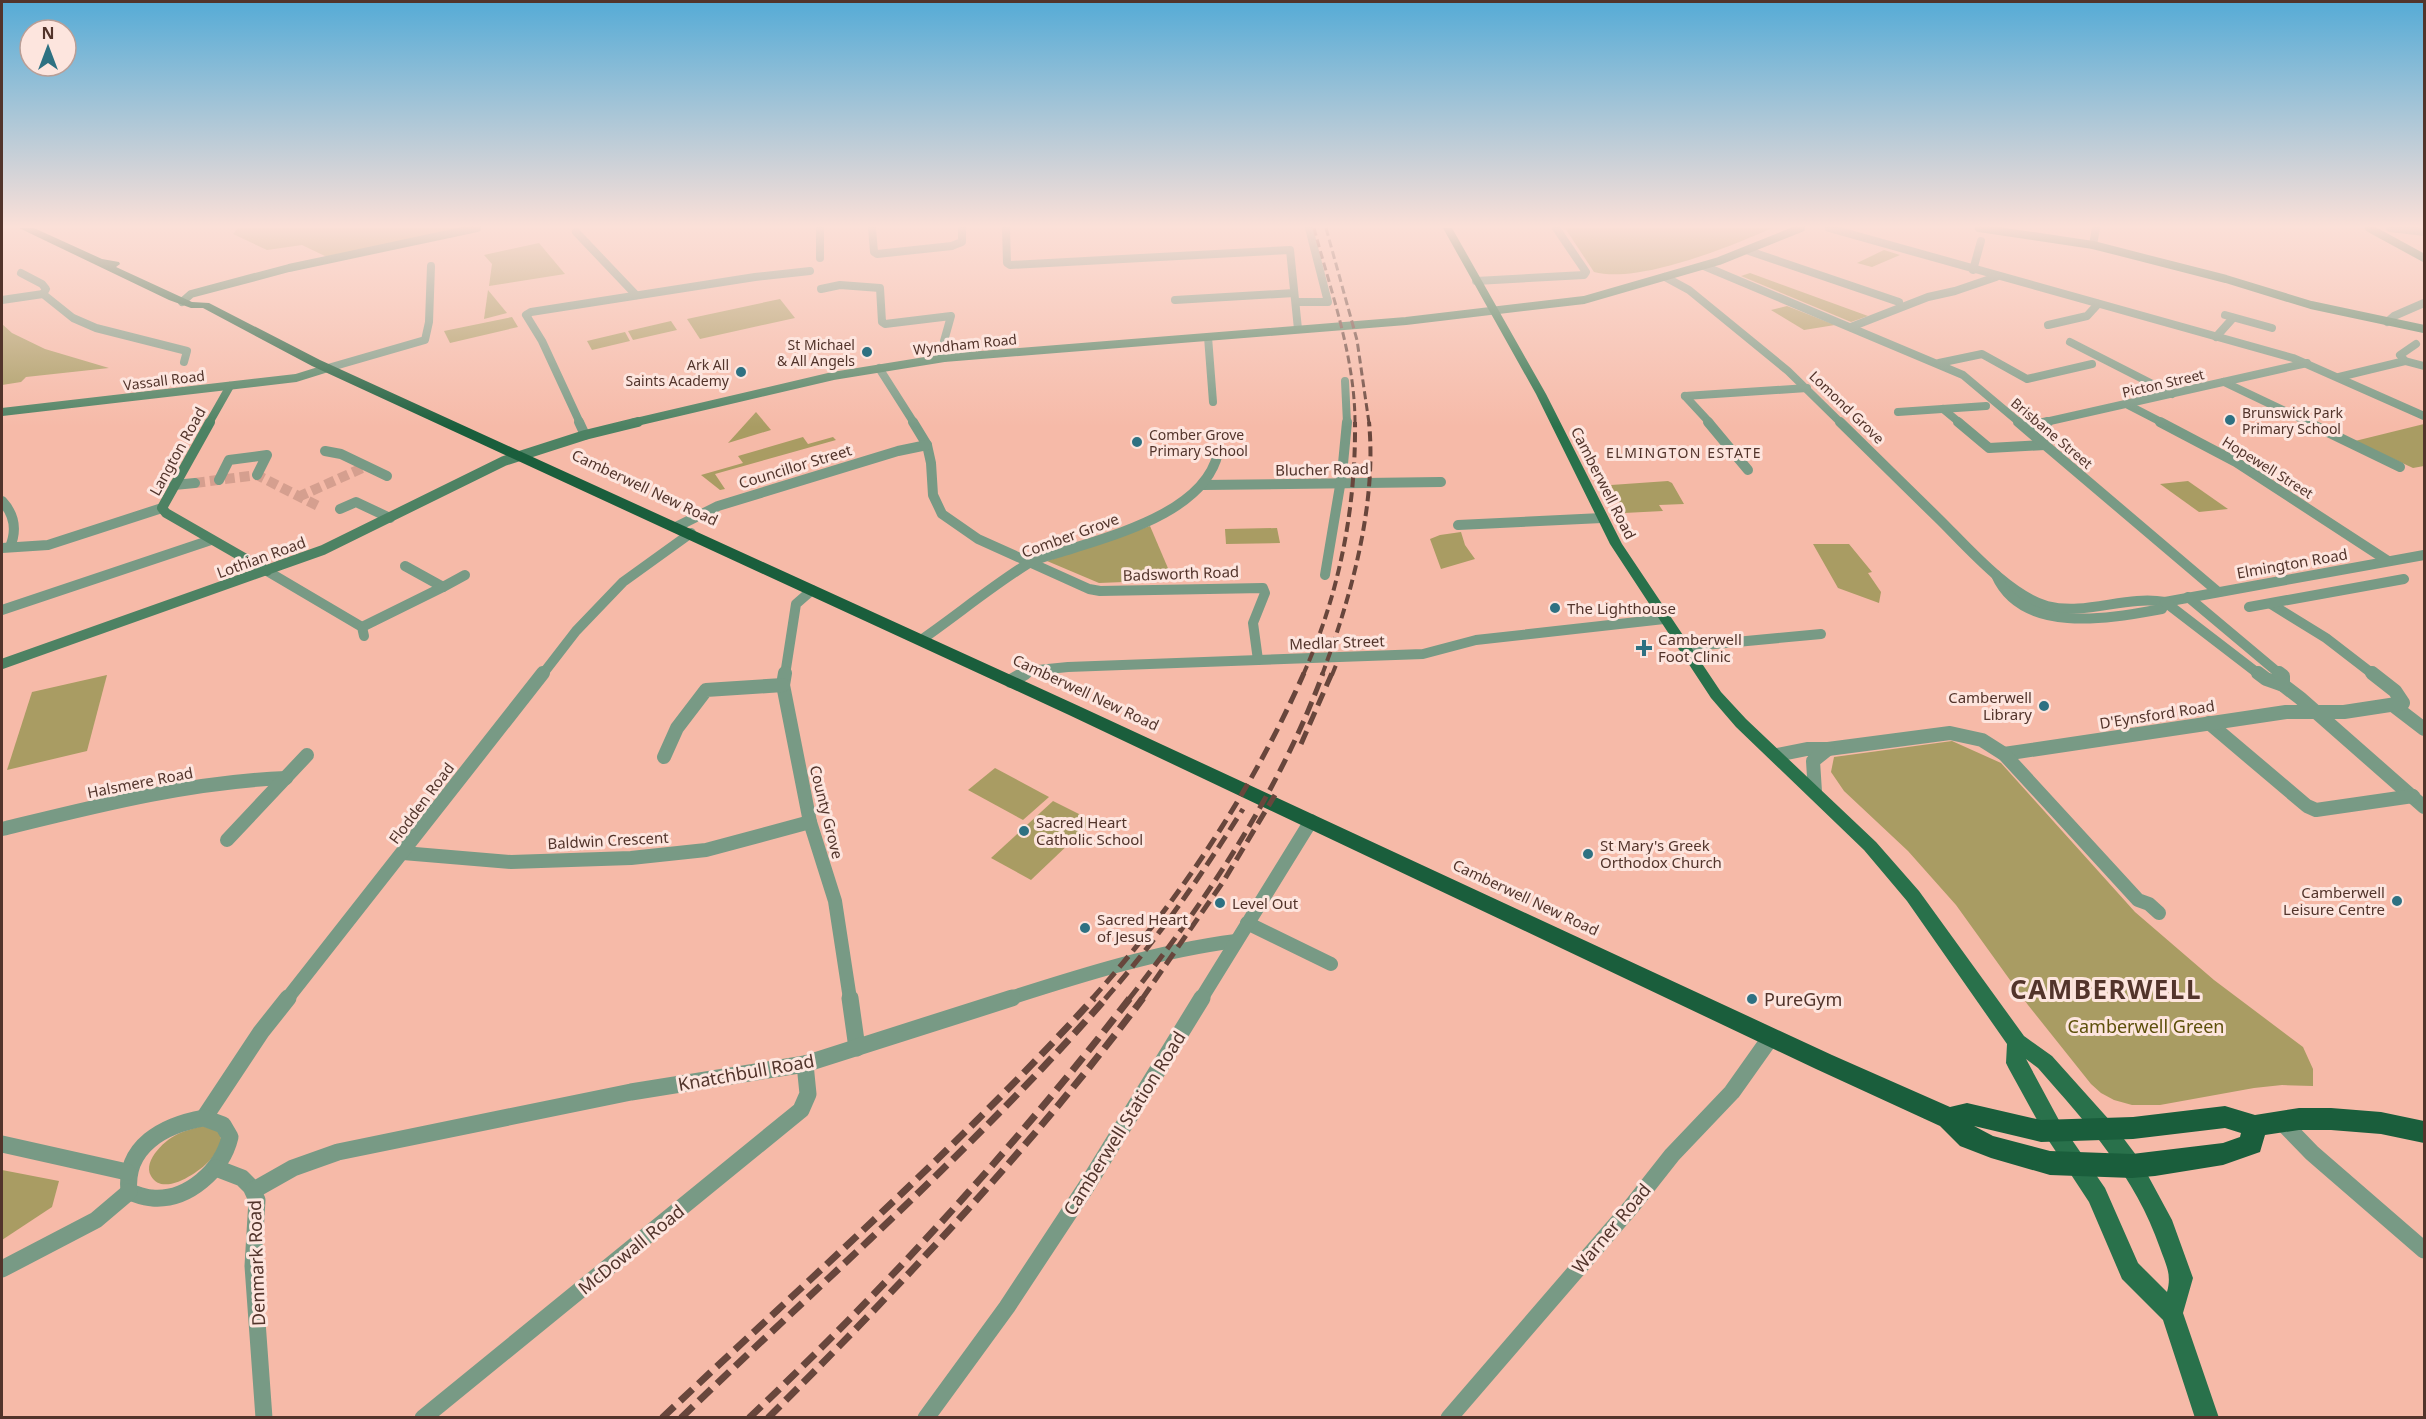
<svg xmlns="http://www.w3.org/2000/svg" width="2426" height="1419" font-family="'Noto Sans',sans-serif">
	<rect width="100%" height="100%" fill="#f6baa8"/>
	<g fill="#a99c63">
		<polygon points="238,228 460,228 327,257 302,245 267,250 233,234"/>
		<path d="M1565 228H1772C1730 247 1638 284 1594 272Z"/>
		<polygon points="539,243 565,274 489,286 492,264 484,255"/>
		<polygon points="1884,250 1900,255 1872,267 1857,263"/>
		<polygon points="1750,273 1868,316 1851,322 1741,276"/>
		<polygon points="488,290 507,313 484,319"/>
		<polygon points="780,299 795,318 700,339 687,319"/>
		<polygon points="1787,306 1835,325 1804,330 1771,310"/>
		<polygon points="512,317 518,327 450,343 444,331"/>
		<polygon points="671,321 677,330 633,340 628,331"/>
		<polygon points="2,324 12,333 45,349 109,368 26,377 21,382 2,385"/>
		<polygon points="625,332 630,341 592,350 587,341"/>
		<polygon points="756,412 771,430 728,443"/>
		<polygon points="2424,424 2424,466 2413,468 2355,441"/>
		<polygon points="803,437 808,444 833,437 836,440 715,474 725,489 720,490 701,475 743,463 738,456"/>
		<polygon points="1668,481 1672,483 1684,504 1659,505 1663,511 1624,513 1611,485"/>
		<polygon points="2188,481 2228,509 2199,512 2160,484"/>
		<polygon points="1150,526 1173,580 1099,583 1047,561"/>
		<polygon points="1277,528 1280,543 1226,544 1225,529"/>
		<polygon points="1461,532 1465,545 1475,559 1441,569 1430,539 1440,535"/>
		<polygon points="1813,544 1849,544 1872,572 1868,573 1881,592 1879,603 1838,588"/>
		<polygon points="107,675 87,751 7,770 32,692"/>
		<polygon points="1952,741 2001,763 2135,912 2214,980 2303,1047 2313,1069 2313,1086 2282,1085 2254,1088 2160,1105 2132,1105 2114,1100 2101,1093 2091,1084 2028,1005 1956,905 1908,851 1844,791 1831,772 1834,757"/>
		<polygon points="995,768 1049,797 1023,820 968,790"/>
		<polygon points="1053,801 1093,821 1031,880 991,858"/>
		<path d="M202 1126 218 1131C225 1143 219 1149 211 1159 201 1171 163 1198 151 1176 142 1160 167 1138 180 1133 187 1130 195 1128 202 1126Z"/>
		<polygon points="2,1170 59,1181 52,1207 2,1240"/>
	</g>
	<g fill="none" stroke-linecap="round" stroke-linejoin="round">
		<g stroke="#d59f8f" stroke-width="10" stroke-dasharray="10 5" stroke-linecap="butt">
			<polyline points="195,483 257,475 318,506"/>
			<polyline points="298,497 367,466"/>
		</g>
		<g stroke="#789a85" stroke-width="8">
			<polyline points="820,228 820,258"/>
			<polyline points="872,228 874,252 877,254 952,246"/>
			<polyline points="1006,228 1007,263 1010,265 1290,250 1298,329"/>
			<polyline points="1829,228 2293,358 2424,416"/>
			<polyline points="2390,228 2424,232"/>
			<polyline points="576,232 636,295"/>
			<polyline points="954,245 962,242 962,228"/>
			<polyline points="2093,245 2096,228"/>
			<polyline points="1749,251 1899,302"/>
			<polyline points="1704,266 1963,375 2020,423"/>
			<polyline points="1973,270 1981,241"/>
			<polyline points="21,273 42,284 46,289 43,294 73,318 96,328 187,351 184,362"/>
			<polyline points="1665,277 1689,290 1788,371 1841,423"/>
			<polyline points="1476,281 1584,275 1586,272 1556,228"/>
			<polyline points="821,289 840,285 880,288 882,322 885,324 951,316 944,341 944,358"/>
			<polyline points="2,300 43,294"/>
			<polyline points="1175,300 1294,293"/>
			<polyline points="1296,302 1328,302 1309,228"/>
			<polyline points="2225,315 2272,328"/>
			<polyline points="2387,322 2394,316 2424,303"/>
			<polyline points="2048,325 2087,316 2098,304"/>
			<polyline points="1851,327 1928,297 1955,291 1996,277"/>
			<polyline points="1208,337 1213,402"/>
			<polyline points="2216,337 2233,318"/>
			<polyline points="2070,342 2172,394"/>
			<polyline points="2405,361 2424,366"/>
			<polyline points="1939,363 1982,354 2027,379 2092,364"/>
			<polyline points="328,368 425,340 429,322 431,266"/>
			<polyline points="879,368 914,423"/>
			<polyline points="2339,377 2405,361 2400,355 2416,344"/>
			<polyline points="1345,381 1347,423"/>
			<polyline points="2224,382 2310,423"/>
			<polyline points="1685,396 1807,388"/>
			<polyline points="1685,396 1710,423"/>
			<polyline points="2128,405 2163,423"/>
			<polyline points="1943,409 1960,423"/>
			<polyline points="1898,412 1986,406"/>
			<polyline points="580,423 542,341 526,315 531,312 755,277 810,271"/>
			<polyline points="2041,423 2307,363"/>
		</g>
		<g stroke="#789a85" stroke-width="10">
			<polyline points="579,422 585,435"/>
			<polyline points="913,422 927,445 931,463 933,495 942,514 978,539 1089,589 1100,591 1263,588 1265,593 1253,623 1258,660"/>
			<polyline points="1708,422 1748,470"/>
			<path d="M1840 422C1874 455 1907 488 1941 521 1968 548 2010 596 2047 606 2086 616 2126 595 2165 602L2424 555"/>
			<polyline points="1958,422 1989,448 2045,445"/>
			<polyline points="2018,422 2217,591"/>
			<polyline points="2160,422 2236,462 2388,561"/>
			<polyline points="2307,422 2400,467"/>
			<polyline points="2025,427 2048,422"/>
			<polyline points="325,451 341,454 387,476"/>
			<polyline points="219,480 229,460 267,455 257,475"/>
			<polyline points="174,485 195,483"/>
			<polyline points="1203,485 1441,482"/>
			<path d="M2 501C15 515 17 530 10 547"/>
			<polyline points="340,509 356,502 390,518"/>
			<polyline points="1458,525 1602,518"/>
			<polyline points="676,527 718,506 898,451 927,445"/>
			<polyline points="2,548 48,545 162,508"/>
			<polyline points="405,566 443,587 465,575"/>
			<polyline points="267,571 362,627 364,636"/>
			<polyline points="1325,575 1342,474 1347,422"/>
			<path d="M1996 575C2023 636 2112 618 2162 609L2165 602"/>
			<polyline points="2188,597 2281,675"/>
			<polyline points="2165,602 2260,675"/>
			<polyline points="2271,604 2326,638 2374,675"/>
			<polyline points="2249,607 2404,579"/>
			<polyline points="2,610 211,540"/>
			<polyline points="362,627 443,587"/>
			<path d="M921 640C957 615 992 586 1029 563 1040 557 1055 554 1068 550 1117 534 1205 511 1218 453"/>
			<polyline points="1683,647 1821,634"/>
			<polyline points="542,675 576,631 623,582 691,533"/>
			<polyline points="785,675 796,604 812,590"/>
			<polyline points="1022,675 1028,671 1068,667 1423,654 1476,640 1664,619"/>
		</g>
		<g stroke="#789a85" stroke-width="14">
			<polyline points="785,673 783,685 810,822 835,901 850,999"/>
			<polyline points="2258,673 2266,679 2283,685 2300,698 2424,807"/>
			<polyline points="2279,673 2283,676 2283,685"/>
			<polyline points="1011,681 1025,673"/>
			<polyline points="2394,706 2424,729"/>
			<polyline points="2209,723 2307,806 2316,810 2413,796"/>
			<polyline points="2004,754 2286,712 2344,712 2403,703 2395,691 2372,673"/>
			<polyline points="1777,755 1807,749 1828,749 1950,733 1982,740 2004,754 2138,900 2149,904 2159,913"/>
			<polyline points="664,757 677,728 706,690 783,685"/>
			<polyline points="1815,792 1813,761 1828,749"/>
			<path d="M2 829C96 806 189 782 286 778"/>
			<polyline points="227,840 307,755"/>
			<polyline points="403,853 511,862 631,858 706,850 810,822"/>
			<polyline points="1247,923 1331,964"/>
			<polyline points="287,999 543,673"/>
			<path d="M1007 999C1082 975 1158 951 1236 941"/>
			<polyline points="1201,999 1311,821"/>
		</g>
		<g stroke="#789a85" stroke-width="17">
			<polyline points="850,998 857,1048"/>
			<polyline points="204,1118 261,1032 288,998"/>
			<path d="M204 1118 223 1125 230 1137C222 1170 188 1201 152 1198 144 1198 136 1194 129 1192 124 1146 164 1125 204 1118Z"/>
			<polyline points="2281,1121 2312,1153 2424,1250"/>
			<polyline points="2,1144 127,1172"/>
			<polyline points="216,1168 242,1178 251,1187 257,1200 253,1266 264,1418"/>
			<polyline points="254,1190 293,1168 338,1152 631,1092 805,1064 1012,998"/>
			<polyline points="2,1269 96,1220 129,1192"/>
			<polyline points="423,1418 801,1110 808,1094 805,1064"/>
			<polyline points="926,1418 1007,1307 1086,1187 1202,998"/>
			<polyline points="1449,1418 1631,1207 1672,1155 1732,1092 1771,1037"/>
		</g>
		<g stroke="#4d8263" stroke-width="8">
			<polyline points="1979,228 2093,245 2226,279 2311,305 2424,329"/>
			<polyline points="2369,228 2424,258"/>
			<polyline points="182,302 191,294 289,268 477,228"/>
			<polyline points="2,412 296,378 328,368"/>
			<polyline points="209,423 230,386"/>
			<polyline points="632,423 833,376 944,358 1406,321 1584,300 1719,261 1801,228"/>
		</g>
		<g stroke="#4d8263" stroke-width="10">
			<polyline points="210,422 162,508 166,513 267,571"/>
			<polyline points="2,664 323,550 504,461 585,435 638,422"/>
		</g>
		<path fill="#29714b" fill-rule="evenodd" d="M1443 228H1452L1546 394 1622 544 1721 692 1746 719 1876 842 1919 891 2024 1036 2052 1056 2112 1123 2139 1159 2172 1220 2193 1278 2183 1313 2219 1418H2195L2163 1320 2122 1279 2089 1202 2047 1138 2009 1069 2006 1063 2007 1044 1907 901 1864 850 1736 727 1711 698 1610 544 1536 394ZM2026 1059 2038 1068C2087 1124 2136 1177 2160 1248 2166 1265 2172 1274 2167 1292L2138 1263 2105 1188 2061 1124Z"/>
		<path fill="#1a5e3c" fill-rule="evenodd" d="M19 228H34L102 259 119 262 120 264 116 267 192 302 209 303 320 360 1081 707 1832 1055 1950 1107 1967 1103 2041 1120 2133 1117 2225 1106 2255 1115 2299 1108H2331L2381 1112 2424 1121V1143L2381 1134 2331 1130H2299L2265 1135 2260 1152 2223 1165 2155 1176 2132 1178 2050 1175 1991 1158 1960 1146 1940 1126 1816 1069 1069 715 312 366 203 308H191L169 300ZM1974 1126 2041 1142 2133 1139 2225 1128 2241 1133 2240 1137 2223 1143 2132 1154 2050 1151 1993 1136Z"/>
		<g stroke="#68463c" stroke-width="3" stroke-dasharray="8 4" stroke-linecap="butt">
			<path d="M1314 228C1331 292 1355 357 1355 423"/>
			<polyline points="1326,228 1357,340 1369,423"/>
		</g>
		<g stroke="#68463c" stroke-width="4" stroke-dasharray="10 5" stroke-linecap="butt">
			<path d="M1303 675C1339 595 1356 509 1355 422"/>
			<path d="M1322 675C1351 597 1377 505 1369 422"/>
			<polyline points="1332,675 1336,665"/>
		</g>
		<g stroke="#68463c" stroke-width="5" stroke-dasharray="14 7" stroke-linecap="butt">
			<polyline points="1301,744 1332,673"/>
			<path d="M1092 999C1179 901 1251 793 1304 673"/>
			<path d="M1105 999C1157 940 1201 876 1243 809"/>
			<path d="M1129 999C1206 901 1280 791 1323 673"/>
			<polyline points="1142,999 1223,882 1275,795"/>
		</g>
		<g stroke="#68463c" stroke-width="7" stroke-dasharray="17 8" stroke-linecap="butt">
			<path d="M662 1418C808 1280 959 1147 1094 998"/>
			<path d="M681 1418C824 1280 975 1148 1106 998"/>
			<path d="M749 1418C887 1287 1014 1148 1130 998"/>
			<path d="M768 1418C901 1285 1030 1149 1143 998"/>
		</g>
	</g>
	<linearGradient id="sky" x2="0" y2="1"><stop stop-color="#55abd6"/><stop offset="0.53" stop-color="#fbe0d8"/><stop offset="1" stop-color="#fbe0d8" stop-opacity="0"/></linearGradient>
	<rect width="2426" height="427" fill="url(#sky)"/>
	<g fill="#2e7182" stroke="#fde5de" stroke-width="2">
		<circle cx="867" cy="352" r="6"/>
		<circle cx="741" cy="372" r="6"/>
		<circle cx="2230" cy="420" r="6"/>
		<circle cx="1137" cy="442" r="6"/>
		<circle cx="1555" cy="608" r="6"/>
		<path d="M1641 639h6v6h6v6h-6v6h-6v-6h-6v-6h6z"/>
		<circle cx="2044" cy="706" r="6"/>
		<circle cx="1024" cy="831" r="6"/>
		<circle cx="1588" cy="854" r="6"/>
		<circle cx="2397" cy="901" r="6"/>
		<circle cx="1220" cy="903" r="6"/>
		<circle cx="1085" cy="928" r="6"/>
		<circle cx="1752" cy="999" r="6"/>
	</g>
	<g text-anchor="middle" dominant-baseline="central" stroke-width="6" stroke-linejoin="round" paint-order="stroke">
		<g font-size="14" fill="#52342b" stroke="#fde5de" text-anchor="end">
			<text x="855" y="344">St Michael<tspan x="855" dy="16">&amp; All Angels</tspan></text>
			<text x="729" y="364">Ark All<tspan x="729" dy="16">Saints Academy</tspan></text>
			<text x="2242" y="412" text-anchor="start">Brunswick Park<tspan x="2242" dy="16">Primary School</tspan></text>
			<text x="1149" y="434" text-anchor="start">Comber Grove<tspan x="1149" dy="16">Primary School</tspan></text>
		</g>
		<g font-size="14" fill="#52342b" stroke="#fde5de">
			<text transform="translate(965 344) rotate(-6)">Wyndham Road</text>
			<text transform="translate(164 380) rotate(-7)">Vassall Road</text>
			<text transform="translate(2163 383) rotate(-13)">Picton Street</text>
			<text transform="translate(1847 407) rotate(44)">Lomond Grove</text>
			<text transform="translate(2052 433) rotate(40)">Brisbane Street</text>
			<text transform="translate(2268 467) rotate(32)">Hopewell Street</text>
		</g>
		<g font-size="14" letter-spacing="1.5" fill="#52342b" stroke="#fde5de">
			<text x="1684" y="452">ELMINGTON ESTATE</text>
		</g>
		<g font-size="15" fill="#52342b" stroke="#fde5de">
			<text transform="translate(177 451) rotate(-61)">Langton Road</text>
			<text transform="translate(795 466) rotate(-17)">Councillor Street</text>
			<text transform="translate(1322 469) rotate(-1)">Blucher Road</text>
			<text transform="translate(1604 483) rotate(63)">Camberwell Road</text>
			<text transform="translate(645 487) rotate(25)">Camberwell New Road</text>
			<text transform="translate(1070 535) rotate(-20)">Comber Grove</text>
			<text transform="translate(261 557) rotate(-20)">Lothian Road</text>
			<text transform="translate(2292 563) rotate(-10)">Elmington Road</text>
			<text transform="translate(1181 573) rotate(-2)">Badsworth Road</text>
			<text transform="translate(1337 642) rotate(-2)">Medlar Street</text>
			<text transform="translate(1086 692) rotate(25)">Camberwell New Road</text>
			<text transform="translate(2157 714) rotate(-9)">D'Eynsford Road</text>
			<text transform="translate(140 782) rotate(-11)">Halsmere Road</text>
			<text transform="translate(421 803) rotate(-53)">Flodden Road</text>
			<text transform="translate(827 812) rotate(76)">County Grove</text>
			<text transform="translate(608 840) rotate(-3)">Baldwin Crescent</text>
			<text transform="translate(1526 897) rotate(25)">Camberwell New Road</text>
		</g>
		<g font-size="15" fill="#52342b" stroke="#fde5de" text-anchor="start">
			<text x="1567" y="608">The Lighthouse</text>
			<text x="1658" y="639">Camberwell<tspan x="1658" dy="17">Foot Clinic</tspan></text>
			<text x="2032" y="697" text-anchor="end">Camberwell<tspan x="2032" dy="17">Library</tspan></text>
			<text x="1036" y="822">Sacred Heart<tspan x="1036" dy="17">Catholic School</tspan></text>
			<text x="1600" y="845">St Mary's Greek<tspan x="1600" dy="17">Orthodox Church</tspan></text>
			<text x="2385" y="892" text-anchor="end">Camberwell<tspan x="2385" dy="17">Leisure Centre</tspan></text>
			<text x="1232" y="903">Level Out</text>
			<text x="1097" y="919">Sacred Heart<tspan x="1097" dy="17">of Jesus</tspan></text>
		</g>
		<g font-size="18" fill="#52342b" stroke="#fde5de" text-anchor="start">
			<text x="1764" y="999">PureGym</text>
		</g>
		<g font-size="18" fill="#5d500a" stroke="#fde5de">
			<text x="2146" y="1026">Camberwell Green</text>
		</g>
		<g font-size="18" fill="#52342b" stroke="#fde5de">
			<text transform="translate(746 1072) rotate(-10)">Knatchbull Road</text>
			<text transform="translate(1124 1123) rotate(-58)">Camberwell Station Road</text>
			<text transform="translate(1611 1228) rotate(-50)">Warner Road</text>
			<text transform="translate(631 1249) rotate(-39)">McDowall Road</text>
			<text transform="translate(256 1263) rotate(-92)">Denmark Road</text>
		</g>
		<g font-size="26" font-weight="bold" letter-spacing="1.5" fill="#52342b" stroke="#fde5de">
			<text x="2106" y="989">CAMBERWELL</text>
		</g>
	</g>
	<rect width="2426" height="1419" fill="none" stroke="#52342b" stroke-width="6"/>
	<g transform="translate(48 48)"><circle r="28" fill="#fde5de" stroke="#b99e96" stroke-width="1.5"/>
	<path d="M0-4.5L10 22L0 15L-10 22Z" fill="#2e7182"/>
	<text y="-9" font-size="16" font-weight="bold" text-anchor="middle" fill="#52342b">N</text>
	</g>
</svg>
